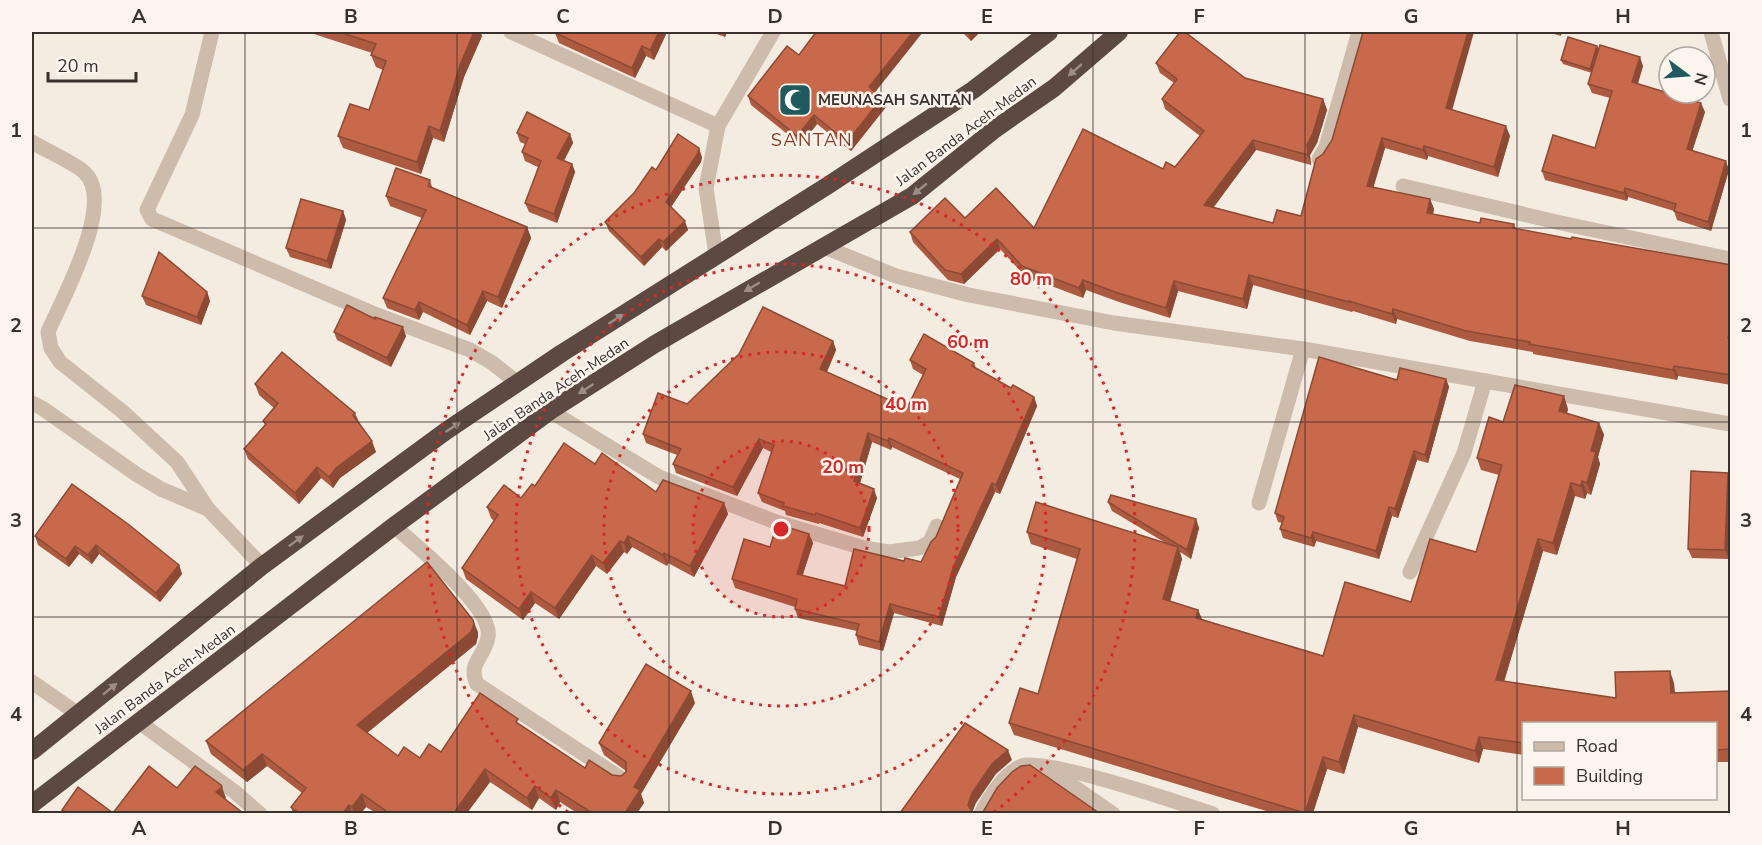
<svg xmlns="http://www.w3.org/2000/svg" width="1762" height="845" font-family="'Nunito Sans',sans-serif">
	<rect width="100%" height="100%" fill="#f4ebe1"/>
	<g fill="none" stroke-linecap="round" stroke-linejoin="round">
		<g stroke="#cdbbac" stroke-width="15">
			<polyline points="212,32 192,115 147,210 152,219 372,313 470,350 491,362 518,383"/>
			<polyline points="511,32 718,126"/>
			<polyline points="1711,32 1730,99"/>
			<path d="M32 142C45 150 74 163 84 172 117 201 62 299 48 332L51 348 60 362 123 412 177 462 208 509 262 566"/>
			<polyline points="1319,159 1326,147 1359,32"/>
			<polyline points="1403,186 1561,223 1730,259"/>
			<polyline points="822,246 896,276 969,295 1114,323 1303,349 1485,381"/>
			<polyline points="716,255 706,188 718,126 773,32"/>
			<polyline points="32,403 42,408 136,474 161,489 208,509"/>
			<polyline points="550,411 659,477 776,522 864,548 889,552 919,548 930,542 937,526"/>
			<polyline points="1259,503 1303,349"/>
			<path d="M394 526C415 545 494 608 488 637 485 657 467 663 477 684L622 779"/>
			<polyline points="1410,572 1464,453 1485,381 1730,424"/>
			<polyline points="32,682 78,714"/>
			<polyline points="139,722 235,792 260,814"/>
			<polyline points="1051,771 1113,814"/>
			<path d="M981 814C990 796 1003 774 1022 766 1045 757 1183 804 1213 814"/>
		</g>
		<g stroke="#5c4a42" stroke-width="18">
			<polyline points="32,751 262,566 446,431 562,353 827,186 973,90 1049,32"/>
			<polyline points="32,804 394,526 550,411 655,344 912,196 995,129 1054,88 1119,32"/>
		</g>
	</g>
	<g fill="#ac5a40">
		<polygon points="308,32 480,32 482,36 464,77 444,142 433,138 421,174 343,148 338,136 369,110 383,70 376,67 371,55 372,53"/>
		<polygon points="556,32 667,32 654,60 646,56 635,78 559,43 555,33"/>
		<polygon points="711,32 727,32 725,37"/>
		<polygon points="962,32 980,32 971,41"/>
		<polygon points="1547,32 1562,32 1561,36"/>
		<polygon points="1597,46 1599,50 1643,66 1638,84 1705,112 1692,151 1729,170 1711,231 1677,220 1674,211 1628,197 1627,201 1545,180 1542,171 1595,148 1610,98 1592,93 1588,84 1592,73 1563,64 1561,60"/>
		<polygon points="799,55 875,92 882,98 886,107 851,151 817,124 801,145 751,105 748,96"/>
		<polygon points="1156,63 1245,78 1323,99 1327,110 1317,143 1310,155 1311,165 1256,150 1213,207 1273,223 1301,216 1316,159 1452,110 1510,136 1498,177 1428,156 1427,160 1385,148 1373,187 1430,199 1434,209 1433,214 1480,223 1514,224 1516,229 1571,239 1731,265 1731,385 1678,376 1677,380 1533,354 1533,352 1470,341 1397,319 1396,324 1353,311 1352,312 1253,285 1247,309 1178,291 1170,318 1119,302 1086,290 1083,298 1025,276 1000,249 964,284 948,280 913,242 910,232 965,218 1034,228 1163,169 1175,167 1200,136 1165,109 1162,99 1174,83 1160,73"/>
		<polygon points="517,133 570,134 573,143 564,161 572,164 575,172 557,223 529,212 525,203 538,167 525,161 522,152 525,144 520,142"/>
		<polygon points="702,157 701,162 671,207 688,230 666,251 662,247 644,266 609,231 605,222 656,170"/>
		<polygon points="430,180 432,187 527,227 531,238 502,308 487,301 470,335 423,312 419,320 387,308 383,298 422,218 390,206 386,196"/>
		<polygon points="343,211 346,220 331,269 290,257 286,248"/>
		<polygon points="207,292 210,301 201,325 146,305 142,296"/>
		<polygon points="375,319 406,336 391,367 337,340 334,332"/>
		<polygon points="833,341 836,350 827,372 907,408 923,375 913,369 910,360 974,363 976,368 1011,388 1034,397 1037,406 1000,494 995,492 956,577 942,626 894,613 883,651 859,645 856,635 857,631 798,618 795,609 795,607 735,588 732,579 770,547 809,534 813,543 802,576 845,586 904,561 921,562 936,537 960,479 892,447 891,450 872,442 860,483 877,498 863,537 819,523 819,524 786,515 785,511 762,502 758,493 771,452 763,448 737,496 676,473 673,464 677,455 646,443 643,434 687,404"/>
		<polygon points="1446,379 1449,387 1428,463 1417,460 1398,518 1392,516 1379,559 1316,541 1314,547 1283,538 1280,529 1282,523 1278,522 1275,513 1397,380"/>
		<polygon points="255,384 355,413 359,422 376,452 340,478 333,488 321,478 299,504 248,459 244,449 265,425 263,421 274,408 259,395"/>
		<polygon points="1568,409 1567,413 1599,423 1604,435 1598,457 1600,464 1591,495 1587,493 1585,499 1575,496 1557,555 1543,551 1504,681 1616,698 1674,683 1675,693 1731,691 1731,762 1716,762 1716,723 1524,723 1524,755 1483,749 1479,763 1358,727 1344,774 1327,769 1313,813 1273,813 1014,735 1009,723 1038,694 1077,559 1031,544 1027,532 1164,542 1112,511 1108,502 1196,519 1199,528 1191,559 1180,552 1182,559 1170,602 1198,610 1202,619 1323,656 1411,602 1476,552 1499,475 1481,470 1477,458 1503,422"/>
		<polygon points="595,464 656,492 724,503 728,514 694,577 668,563 667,566 632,547 627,554 624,552 607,574 596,566 559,619 535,603 523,620 466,579 462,568 494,521 491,518 487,507 521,498 535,486"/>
		<polygon points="1728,473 1731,480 1729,559 1692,558 1688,549"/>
		<polygon points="72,484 179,565 182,574 160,602 99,554 92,564 79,554 69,567 38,545 35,536"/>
		<polygon points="478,632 478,636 476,644 367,733 398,756 420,758 441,752 520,724 585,768 612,775 621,776 626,771 604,755 599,743 695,703 641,794 644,803 637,813 577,813 560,802 556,810 539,798 532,810 490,782 467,813 376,813 366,807 361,813 293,813 291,807 302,793 267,766 247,782 211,754 206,741"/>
	</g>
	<g fill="#8c4a34">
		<polygon points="474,32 480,32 482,36 464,77 444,142 440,131 460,65"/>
		<polygon points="659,32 667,32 654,60 650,50"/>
		<polygon points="723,32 727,32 725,37"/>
		<polygon points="913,32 923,32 872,96 869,87"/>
		<polygon points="968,32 980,32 971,41"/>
		<polygon points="1468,32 1474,32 1450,118 1446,108"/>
		<polygon points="642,46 646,56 635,78 632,68"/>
		<polygon points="1597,46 1599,50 1592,73 1590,69"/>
		<polygon points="1640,57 1643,66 1635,91 1632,82"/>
		<polygon points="882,98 886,107 851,151 847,142"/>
		<polygon points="1323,99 1327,110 1317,143 1310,155 1311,165 1308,155 1307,145"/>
		<polygon points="1701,103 1705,112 1690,158 1687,149"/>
		<polygon points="814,115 817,124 801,145 797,136"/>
		<polygon points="429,126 433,138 421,174 417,162"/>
		<polygon points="1506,126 1510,136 1498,177 1494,167"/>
		<polygon points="570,134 573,143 560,167 557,158"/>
		<polygon points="1382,138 1385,148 1371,196 1367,186"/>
		<polygon points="1253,140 1256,150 1208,215 1204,205"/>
		<polygon points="1424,146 1428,156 1427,160 1423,150"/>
		<polygon points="699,148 702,157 701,162 669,210 666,202"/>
		<polygon points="1726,161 1729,170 1711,231 1708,222"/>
		<polygon points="572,164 575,172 557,223 554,214"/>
		<polygon points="1625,188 1628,197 1627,201 1624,193"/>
		<polygon points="1430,199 1434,209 1431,223 1427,213"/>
		<polygon points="343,211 346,220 331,269 327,261"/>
		<polygon points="685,221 688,230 666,251 663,242"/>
		<polygon points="527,227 531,238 502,308 498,297"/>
		<polygon points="659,239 662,247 644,266 641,257"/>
		<polygon points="997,239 1000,249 964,284 961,274"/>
		<polygon points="1249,275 1253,285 1247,309 1243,299"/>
		<polygon points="1083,280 1086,290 1083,298 1079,288"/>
		<polygon points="1174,281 1178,291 1170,318 1166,308"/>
		<polygon points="483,291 487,301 470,335 467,325"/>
		<polygon points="207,292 210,301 201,325 197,317"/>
		<polygon points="419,302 423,312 419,320 415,310"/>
		<polygon points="1393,309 1397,319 1396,324 1392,314"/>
		<polygon points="403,327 406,336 391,367 387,358"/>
		<polygon points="833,341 836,350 824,378 820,369"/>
		<polygon points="1674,366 1678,376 1677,380 1673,370"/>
		<polygon points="1446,379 1449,387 1428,463 1425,455"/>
		<polygon points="1564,396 1568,409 1564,423 1559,411"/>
		<polygon points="1034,397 1037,406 1000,494 996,485"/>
		<polygon points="1599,423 1604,435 1598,457 1600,464 1591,495 1587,483 1591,451"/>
		<polygon points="868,433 872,442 858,490 854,481"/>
		<polygon points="889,438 892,447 891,450 888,441"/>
		<polygon points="759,439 763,448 737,496 733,487"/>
		<polygon points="372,441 376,452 340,478 333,488 329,477 336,468"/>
		<polygon points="1414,451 1417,460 1398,518 1395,509"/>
		<polygon points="317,467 321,478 299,504 295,493"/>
		<polygon points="1728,473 1731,480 1729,559 1725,550"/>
		<polygon points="1582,481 1587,493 1585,499 1581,486"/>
		<polygon points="992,483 995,492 956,577 942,626 939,617 953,568"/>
		<polygon points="1571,483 1575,496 1557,555 1553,543"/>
		<polygon points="874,489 877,498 863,537 860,528"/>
		<polygon points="724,503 728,514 694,577 690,566"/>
		<polygon points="1389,507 1392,516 1379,559 1376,551"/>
		<polygon points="1196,519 1199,528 1191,559 1187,550"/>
		<polygon points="1313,532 1316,541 1314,547 1311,538"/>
		<polygon points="809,534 813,543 800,584 797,574"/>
		<polygon points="628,536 632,547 627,554 624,543"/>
		<polygon points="1538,539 1543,551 1501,692 1496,680"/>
		<polygon points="620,541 624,552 607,574 603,563"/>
		<polygon points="96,545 99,554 92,564 88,555"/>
		<polygon points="75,546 79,554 69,567 66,559"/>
		<polygon points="1178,547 1182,559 1167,612 1163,599"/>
		<polygon points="664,553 668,563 667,566 663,555"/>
		<polygon points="592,555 596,566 559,619 555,608"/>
		<polygon points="179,565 182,574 160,602 156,593"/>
		<polygon points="531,592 535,603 523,620 519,609"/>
		<polygon points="890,604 894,613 883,651 879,642"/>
		<polygon points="1198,610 1203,622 1196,618"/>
		<polygon points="473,620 478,632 478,636 476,644 362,737 357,725"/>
		<polygon points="1670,671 1674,683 1675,705 1671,693"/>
		<polygon points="691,691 695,703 641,794 644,803 637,813 625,813 634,787"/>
		<polygon points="1354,715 1358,727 1344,774 1339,762"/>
		<polygon points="1479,737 1483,749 1479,763 1475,751"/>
		<polygon points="1008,750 1012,760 996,774 976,803 972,813 968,805 972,793 992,764"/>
		<polygon points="262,754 267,766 247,782 243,770"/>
		<polygon points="1323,757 1327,769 1313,813 1306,813"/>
		<polygon points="485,769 490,782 467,813 454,813"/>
		<polygon points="535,786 539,798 532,810 527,798"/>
		<polygon points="222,787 226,798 220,804 216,792"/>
		<polygon points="556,790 560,802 556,810 551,798"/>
		<polygon points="362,794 366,807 361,813 354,813 352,807"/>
		<polygon points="349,805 352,813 343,813"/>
	</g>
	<g fill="#c8694b" stroke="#8c4a34" stroke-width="1.5">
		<polygon points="339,32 474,32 460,65 440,131 429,126 417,162 338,136 350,104 369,110 386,61 371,55 376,44"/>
		<polygon points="556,32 659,32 650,50 642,46 632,68 555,33"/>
		<polygon points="816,32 913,32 869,87 882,98 847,142 814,115 797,136 748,96 787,46 799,55"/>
		<polygon points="1180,32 1185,32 1245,78 1323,99 1313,133 1307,145 1308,155 1253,140 1204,205 1273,223 1277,210 1301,216 1316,159 1323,154 1332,140 1363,32 1468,32 1446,108 1506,126 1494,167 1424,146 1423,150 1382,138 1367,186 1430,199 1427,213 1480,223 1481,218 1514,224 1513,228 1571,239 1572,237 1606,243 1731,265 1731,325 1728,338 1731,338 1731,375 1674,366 1673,370 1529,344 1530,342 1466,331 1393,309 1392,314 1349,301 1349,302 1249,275 1243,299 1174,281 1166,308 1115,292 1083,280 1079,288 1022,266 997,239 961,274 945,270 910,232 945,198 965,218 996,188 1034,228 1083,129 1163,169 1166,162 1175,167 1204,131 1162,99 1177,79 1156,63"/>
		<polygon points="1568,37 1597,46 1590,69 1561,60"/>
		<polygon points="1600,45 1640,57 1632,82 1701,103 1687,149 1726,161 1708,222 1674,211 1676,204 1625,188 1624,193 1542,171 1553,135 1595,148 1612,91 1588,84"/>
		<polygon points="527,112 570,134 557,158 572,164 554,214 525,203 541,161 522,152 528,138 517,133"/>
		<polygon points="678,134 699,148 698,153 666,202 685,221 663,242 659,239 641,257 605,222 634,193 652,167 656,170"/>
		<polygon points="396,168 430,180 428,186 527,227 498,297 483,291 467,325 419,302 415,310 383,298 426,210 386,196"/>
		<polygon points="301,199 343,211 327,261 286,248"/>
		<polygon points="159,252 207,292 197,317 142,296"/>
		<polygon points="347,305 375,319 375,317 403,327 387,358 334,332"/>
		<polygon points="763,307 833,341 820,369 907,408 926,369 910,360 924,334 974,363 972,366 1011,388 1013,385 1034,397 996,485 992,483 953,568 939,617 890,604 879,642 856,635 859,624 795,609 797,599 732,579 744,539 770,547 777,524 809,534 797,574 845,586 854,549 904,561 905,558 921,562 931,542 936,537 963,473 889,438 888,441 868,433 854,481 874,489 860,528 816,513 815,515 783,506 784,503 758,493 774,445 759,439 733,487 673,464 681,449 643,434 658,393 687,404 739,354"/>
		<polygon points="282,352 355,413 353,415 372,441 336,468 329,477 317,467 295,493 244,449 266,424 263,421 278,403 255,384"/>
		<polygon points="1319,357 1397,380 1400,368 1446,379 1425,455 1414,451 1395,509 1389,507 1376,551 1313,532 1311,538 1280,529 1284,517 1275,513"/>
		<polygon points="1515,385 1564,396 1559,411 1599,423 1591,451 1596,452 1587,483 1582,481 1581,486 1571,483 1553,543 1538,539 1496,680 1616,698 1615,672 1670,671 1671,693 1731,691 1731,749 1716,750 1716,723 1524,723 1524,743 1479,737 1475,751 1354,715 1339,762 1323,757 1305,813 1009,723 1020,688 1038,694 1080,549 1027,532 1036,502 1178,547 1163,599 1198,610 1196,618 1323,656 1345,582 1411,602 1430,539 1476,552 1502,465 1477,458 1489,417 1503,422"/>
		<polygon points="564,443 595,464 602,453 656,492 663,480 724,503 690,566 664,553 663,555 628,536 624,543 620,541 603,563 592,555 555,608 531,592 519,609 462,568 498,515 487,507 504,485 521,498 532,484 535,486"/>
		<polygon points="1691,471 1728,473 1725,550 1688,549"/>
		<polygon points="72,484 128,524 179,565 156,593 96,545 88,555 75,546 66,559 35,536"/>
		<polygon points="1111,495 1196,519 1187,550 1108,502"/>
		<polygon points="427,562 473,620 474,624 471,632 357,725 398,756 404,747 420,758 429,744 441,752 480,693 518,719 516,722 585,768 589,760 612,775 621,776 626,772 626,762 599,743 646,664 691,691 634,787 640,790 625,813 592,813 556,790 551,798 535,786 527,798 485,769 454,813 389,813 362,794 352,807 349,805 343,813 299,813 291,807 306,788 262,754 243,770 206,741"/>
		<polygon points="965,723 1008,750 992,764 972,793 968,805 973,813 983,812 997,788 1012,772 1021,766 1030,765 1099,813 900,813"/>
		<polygon points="149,766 177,788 195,766 221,785 222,787 216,792 243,813 67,813 62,810 78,787 113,813"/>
	</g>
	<defs><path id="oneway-solid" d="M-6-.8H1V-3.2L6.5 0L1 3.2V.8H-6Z" transform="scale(1.5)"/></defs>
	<g fill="#9c8e87">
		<use href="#oneway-solid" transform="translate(1075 70) rotate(139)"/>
		<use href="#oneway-solid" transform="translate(920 189) rotate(141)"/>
		<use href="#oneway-solid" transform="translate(752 287) rotate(150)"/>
		<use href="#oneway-solid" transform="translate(616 319) rotate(-32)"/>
		<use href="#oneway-solid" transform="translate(586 389) rotate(147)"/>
		<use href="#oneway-solid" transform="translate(453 427) rotate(-34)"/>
		<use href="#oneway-solid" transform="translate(296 541) rotate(-36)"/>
		<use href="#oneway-solid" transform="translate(110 689) rotate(-39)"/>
	</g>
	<path fill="none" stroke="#3b302b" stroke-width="1.5" stroke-opacity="0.55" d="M245 32V814M457 32V814M669 32V814M881 32V814M1093 32V814M1305 32V814M1517 32V814M32 228H1730M32 422H1730M32 617H1730"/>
	<circle cx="781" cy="529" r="88" fill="#d62828" fill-opacity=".12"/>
	<g fill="none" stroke="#d62828" stroke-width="3" stroke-dasharray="3 6">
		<circle cx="781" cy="529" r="88"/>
		<circle cx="781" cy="529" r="177"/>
		<circle cx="781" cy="529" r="265"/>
		<path d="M568 812A354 354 0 1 1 994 812"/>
	</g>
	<defs>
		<g id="mosque-square" transform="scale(1.725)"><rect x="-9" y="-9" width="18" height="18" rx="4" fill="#1f5a5e" stroke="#fbf5ee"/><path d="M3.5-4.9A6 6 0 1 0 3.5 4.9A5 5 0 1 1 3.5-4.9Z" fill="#fff"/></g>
	</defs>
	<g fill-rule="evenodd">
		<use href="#mosque-square" x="795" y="100"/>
	</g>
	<g text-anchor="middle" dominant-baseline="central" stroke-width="5" stroke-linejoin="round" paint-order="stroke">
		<g font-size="15" font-weight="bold" fill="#3b302b" stroke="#fbf5ee" text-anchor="start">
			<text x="818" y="100">MEUNASAH SANTAN</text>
		</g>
		<g font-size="15" fill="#3b302b" stroke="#fbf5ee">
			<text transform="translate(966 131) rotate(-37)">Jalan Banda Aceh-Medan</text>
			<text transform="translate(556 389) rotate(-34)">Jalan Banda Aceh-Medan</text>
			<text transform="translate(165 679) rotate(-37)">Jalan Banda Aceh-Medan</text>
		</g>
		<g font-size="18" letter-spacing="1.5" fill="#8c3b22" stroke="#fbf5ee">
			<text x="812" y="140">SANTAN</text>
		</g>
	</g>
	<circle cx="781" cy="529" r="9" fill="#d62828" stroke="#fbf5ee" stroke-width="3"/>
	<g font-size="18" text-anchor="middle" font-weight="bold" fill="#d62828" stroke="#fbf5ee" stroke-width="5" stroke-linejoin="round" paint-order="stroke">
		<text x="1031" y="285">80 m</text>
		<text x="968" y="348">60 m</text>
		<text x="906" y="410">40 m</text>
		<text x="843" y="473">20 m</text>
	</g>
	<rect width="1762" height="845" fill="none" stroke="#fbf5ee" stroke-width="66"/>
	<rect x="1522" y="722" width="195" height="78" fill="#fbf5ee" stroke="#aea6a0" stroke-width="1.5"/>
	<rect x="1534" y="742" width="30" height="9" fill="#cdbbac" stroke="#aea6a0" stroke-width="1.5"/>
	<text x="1576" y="752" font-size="18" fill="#3b302b">Road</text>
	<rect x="1534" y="767" width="30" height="18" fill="#c8694b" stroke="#aea6a0" stroke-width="1.5"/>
	<text x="1576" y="782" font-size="18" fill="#3b302b">Building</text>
	<g transform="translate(1687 75) rotate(106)"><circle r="28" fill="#fbf5ee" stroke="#aea6a0" stroke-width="1.5"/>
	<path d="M0-4.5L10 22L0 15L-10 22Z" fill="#1f5a5e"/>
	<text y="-9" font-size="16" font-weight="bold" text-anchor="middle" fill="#3b302b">N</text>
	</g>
	<path d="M48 72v9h88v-9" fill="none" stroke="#3b302b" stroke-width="3"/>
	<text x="57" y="72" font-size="18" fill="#3b302b" stroke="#fbf5ee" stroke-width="4.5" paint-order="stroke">20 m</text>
	<rect x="33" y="33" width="1696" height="779" fill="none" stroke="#3b302b" stroke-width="2"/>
	<g font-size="20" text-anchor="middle" font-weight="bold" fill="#3b302b">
		<text x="139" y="23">A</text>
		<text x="351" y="23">B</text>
		<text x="563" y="23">C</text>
		<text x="775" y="23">D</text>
		<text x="987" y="23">E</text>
		<text x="1199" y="23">F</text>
		<text x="1411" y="23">G</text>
		<text x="1623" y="23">H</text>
		<text x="16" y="137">1</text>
		<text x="1746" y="137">1</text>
		<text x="16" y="332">2</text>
		<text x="1746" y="332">2</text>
		<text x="16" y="527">3</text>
		<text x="1746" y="527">3</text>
		<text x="16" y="721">4</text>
		<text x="1746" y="721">4</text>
		<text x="139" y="835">A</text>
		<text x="351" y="835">B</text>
		<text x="563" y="835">C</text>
		<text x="775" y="835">D</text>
		<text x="987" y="835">E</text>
		<text x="1199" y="835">F</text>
		<text x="1411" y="835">G</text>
		<text x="1623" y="835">H</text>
	</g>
</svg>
